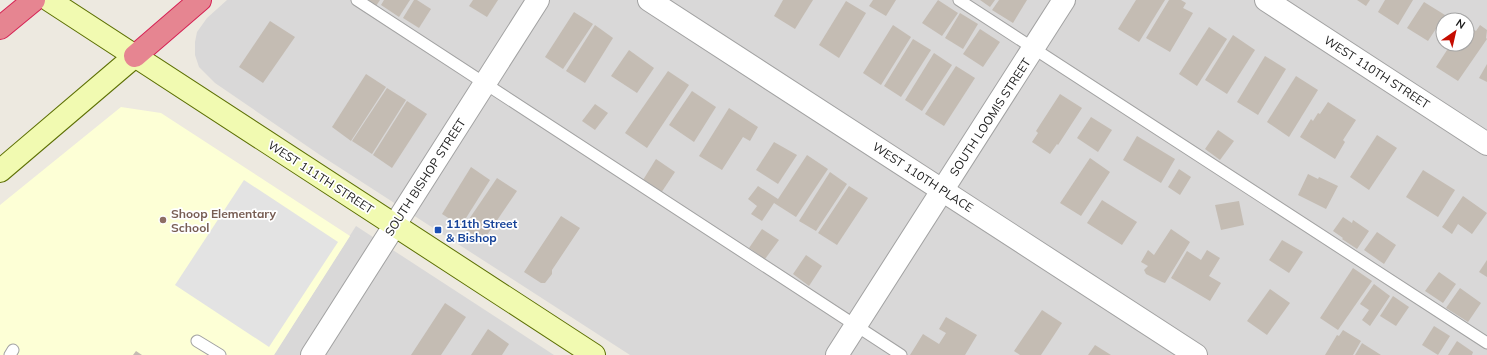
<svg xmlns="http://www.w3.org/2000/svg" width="1487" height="355" font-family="Mulish,sans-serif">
	<rect width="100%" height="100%" fill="#ede9e0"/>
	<g fill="#d9d8d8" fill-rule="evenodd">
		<path d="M227 0H1487V355H630L320 155 215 83 199 67 195 55V42L197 32 207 18ZM1443 20H1467V44H1443Z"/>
		<polygon points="356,226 554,355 274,355"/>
	</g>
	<polygon fill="#fdffd6" points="121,107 161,113 350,236 274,355 0,355 0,205"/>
	<polygon fill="#e3e3e3" points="244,180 338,242 269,347 175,285"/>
	<g fill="#c4bcb3">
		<polygon points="368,0 380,0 376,6"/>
		<polygon points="384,0 410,0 399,17 381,5"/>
		<polygon points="414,0 417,0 431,9 419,28 403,18"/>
		<polygon points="473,0 498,0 487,17 469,6"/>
		<polygon points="783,0 813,0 795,29 774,16"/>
		<polygon points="873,0 896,0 886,16 869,6"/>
		<polygon points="938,0 958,13 942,36 922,23"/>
		<polygon points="980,0 995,0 990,7"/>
		<polygon points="999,0 1027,0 1013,23 992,10"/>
		<polygon points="1136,0 1165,0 1139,42 1118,29"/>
		<polygon points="1169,0 1181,0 1186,3 1183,8 1193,13 1170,52 1146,38"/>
		<polygon points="1357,0 1370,0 1366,6"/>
		<polygon points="1385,0 1413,0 1398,25 1378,12"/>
		<polygon points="846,1 866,13 839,58 819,45"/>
		<polygon points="1424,2 1445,15 1428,41 1407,28"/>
		<polygon points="574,12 593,24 563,69 545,57"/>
		<polygon points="960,13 978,24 963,49 945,38"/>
		<polygon points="270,21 295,37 263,83 239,67"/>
		<polygon points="595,25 613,38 585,83 566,71"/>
		<polygon points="893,25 911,37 881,85 863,73"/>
		<polygon points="1467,25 1476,31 1480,25 1487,30 1486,38 1487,39 1458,81 1436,67 1451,44 1467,44"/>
		<polygon points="1209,27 1227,39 1197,86 1179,74"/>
		<polygon points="980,29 1000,42 983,67 963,54"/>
		<polygon points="1233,35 1255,50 1227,94 1205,80"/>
		<polygon points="913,39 931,50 901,97 884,86"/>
		<polygon points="629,50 654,68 637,93 611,76"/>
		<polygon points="934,53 952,65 922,111 905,100"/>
		<polygon points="1265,56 1286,69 1258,115 1237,102"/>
		<polygon points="1487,64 1487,82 1479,78"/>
		<polygon points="956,66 975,78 944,126 925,114"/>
		<polygon points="668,71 689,85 647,148 625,133"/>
		<polygon points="366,74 386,87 351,141 332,127"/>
		<polygon points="1296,76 1318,90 1289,137 1267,122"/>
		<polygon points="387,88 406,100 372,154 352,141"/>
		<polygon points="692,91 716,107 694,142 669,125"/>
		<polygon points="1060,94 1082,108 1058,145 1057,144 1050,154 1032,142 1038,133 1036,131"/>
		<polygon points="407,101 427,114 392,168 373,155"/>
		<polygon points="1328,102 1356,120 1343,140 1345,142 1335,159 1300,137 1311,119 1313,121 1318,113 1320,114"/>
		<polygon points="595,104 608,113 595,130 582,121"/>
		<polygon points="729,108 758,127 750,141 743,137 722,170 699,156"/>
		<polygon points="1091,117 1112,130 1098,152 1077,138"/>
		<polygon points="1218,130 1234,141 1220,160 1205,149"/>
		<polygon points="1377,135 1397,148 1369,190 1350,177"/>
		<polygon points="1137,136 1175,159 1161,183 1123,160"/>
		<polygon points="774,142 797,155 778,184 756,170"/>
		<polygon points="807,155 828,169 796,217 774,203 762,221 751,214 757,206 748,199 758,186 778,199"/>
		<polygon points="1090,158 1110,172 1081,216 1060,203"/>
		<polygon points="656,159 675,172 661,193 643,180"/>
		<polygon points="471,167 490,180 461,226 442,214"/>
		<polygon points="1179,169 1191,177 1180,195 1168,187"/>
		<polygon points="1423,170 1455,190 1438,217 1406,197"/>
		<polygon points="830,172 847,184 816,231 799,221"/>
		<polygon points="1308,174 1318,179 1319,177 1338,186 1326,209 1298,195"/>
		<polygon points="497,178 517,191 483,241 463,228"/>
		<polygon points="849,186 868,198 837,245 818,233"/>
		<polygon points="1463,196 1487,213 1472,234 1458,224 1452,234 1442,227"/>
		<polygon points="1102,200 1137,222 1122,245 1087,223"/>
		<polygon points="1239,201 1244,225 1221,230 1215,205"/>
		<polygon points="561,216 580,228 552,270 552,274 545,283 541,283 524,272"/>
		<polygon points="1343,217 1352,223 1353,220 1369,231 1357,249 1342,239 1343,238 1333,231"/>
		<polygon points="762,229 779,240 765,259 749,248"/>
		<polygon points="1171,229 1190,242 1165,283 1162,282 1146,274 1144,270 1148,266 1141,262 1148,250 1154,255"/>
		<polygon points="1377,232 1396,245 1384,264 1364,250"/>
		<polygon points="1282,240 1303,252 1289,273 1269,260"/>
		<polygon points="1207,250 1220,258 1209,276 1221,283 1210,301 1171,278 1187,251 1201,260"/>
		<polygon points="806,255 822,266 809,286 793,274"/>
		<polygon points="1487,260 1487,277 1479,272"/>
		<polygon points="1353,268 1372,281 1338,330 1320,318"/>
		<polygon points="1439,272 1456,284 1443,303 1425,291"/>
		<polygon points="1374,284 1390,296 1370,326 1362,320 1369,310 1360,304"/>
		<polygon points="1460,288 1481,303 1468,322 1446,308"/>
		<polygon points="1270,289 1290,303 1267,335 1247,321"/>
		<polygon points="1393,296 1409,307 1396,326 1380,316"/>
		<polygon points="445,303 466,317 441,355 411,355"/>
		<polygon points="1042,310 1062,323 1041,355 1020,355 1014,351"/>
		<polygon points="946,317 977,335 965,355 910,355 923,334 939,344 946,333 939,329"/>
		<polygon points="1434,326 1450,336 1438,355 1422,345"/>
		<polygon points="488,329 509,344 502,355 471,355"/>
		<polygon points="1343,330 1361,341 1353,355 1325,355 1337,335 1339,336"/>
		<polygon points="1457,341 1473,352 1472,355 1448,355"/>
		<polygon points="1362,343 1381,355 1355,355"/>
		<polygon points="1095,345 1111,355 1088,355"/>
		<polygon points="136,351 142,355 133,355"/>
	</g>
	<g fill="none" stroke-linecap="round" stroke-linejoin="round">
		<g stroke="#a2a2a2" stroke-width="13">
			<g id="lane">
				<polyline points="357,0 901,355"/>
				<polyline points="959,0 1487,343"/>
				<polyline points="197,341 220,355"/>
				<polyline points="10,355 13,350"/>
			</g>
		</g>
		<g stroke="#a2a2a2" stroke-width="24">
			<g id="street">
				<polyline points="649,0 1196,355"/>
				<polyline points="1266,0 1487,144"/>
				<polyline points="312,355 538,0"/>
				<polyline points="837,355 1064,0"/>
			</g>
		</g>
		<g stroke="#5d7004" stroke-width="24">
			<g id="secondary">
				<polyline points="49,0 594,355"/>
				<polyline points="0,171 135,56"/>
			</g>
		</g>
		<g stroke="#d62254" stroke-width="24">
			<g id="highway">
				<polyline points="0,28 34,0"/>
				<polyline points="135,56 200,0"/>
			</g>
		</g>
		<use href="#lane" stroke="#fff" stroke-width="11"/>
		<use href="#street" stroke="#fff" stroke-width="22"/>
		<use href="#secondary" stroke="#f1fab1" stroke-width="22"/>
		<use href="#highway" stroke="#e68591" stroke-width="22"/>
	</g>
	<circle fill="#8d6e63" stroke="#fff" stroke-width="1.5" cx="163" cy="220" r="4"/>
	<rect fill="#1a4fb4" stroke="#fff" stroke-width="1.5" x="434" y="226" width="8" height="8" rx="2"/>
	<g text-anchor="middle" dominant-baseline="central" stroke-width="3.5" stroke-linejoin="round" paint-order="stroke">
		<g font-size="12" fill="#1b1b1b" stroke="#fff">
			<text transform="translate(1377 72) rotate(33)">WEST 110TH STREET</text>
			<text transform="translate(990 117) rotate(-57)">SOUTH LOOMIS STREET</text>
			<text transform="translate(321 177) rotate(33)">WEST 111TH STREET</text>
			<text transform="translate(425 177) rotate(-57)">SOUTH BISHOP STREET</text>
			<text transform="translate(923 177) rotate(33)">WEST 110TH PLACE</text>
		</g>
		<g font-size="12" font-weight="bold" fill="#785e54" stroke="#fff" text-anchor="start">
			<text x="171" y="213">Shoop Elementary<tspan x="171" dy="14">School</tspan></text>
		</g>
		<g font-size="12" font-weight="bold" fill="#164399" stroke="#fff" text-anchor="start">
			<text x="446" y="223">111th Street<tspan x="446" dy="14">&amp; Bishop</tspan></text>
		</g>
	</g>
	<g transform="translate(1455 32) rotate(34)"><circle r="19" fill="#ffffff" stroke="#a4a4a4"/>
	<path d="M0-3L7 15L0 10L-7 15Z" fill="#c50c00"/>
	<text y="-6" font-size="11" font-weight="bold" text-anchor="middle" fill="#1b1b1b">N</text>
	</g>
</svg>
